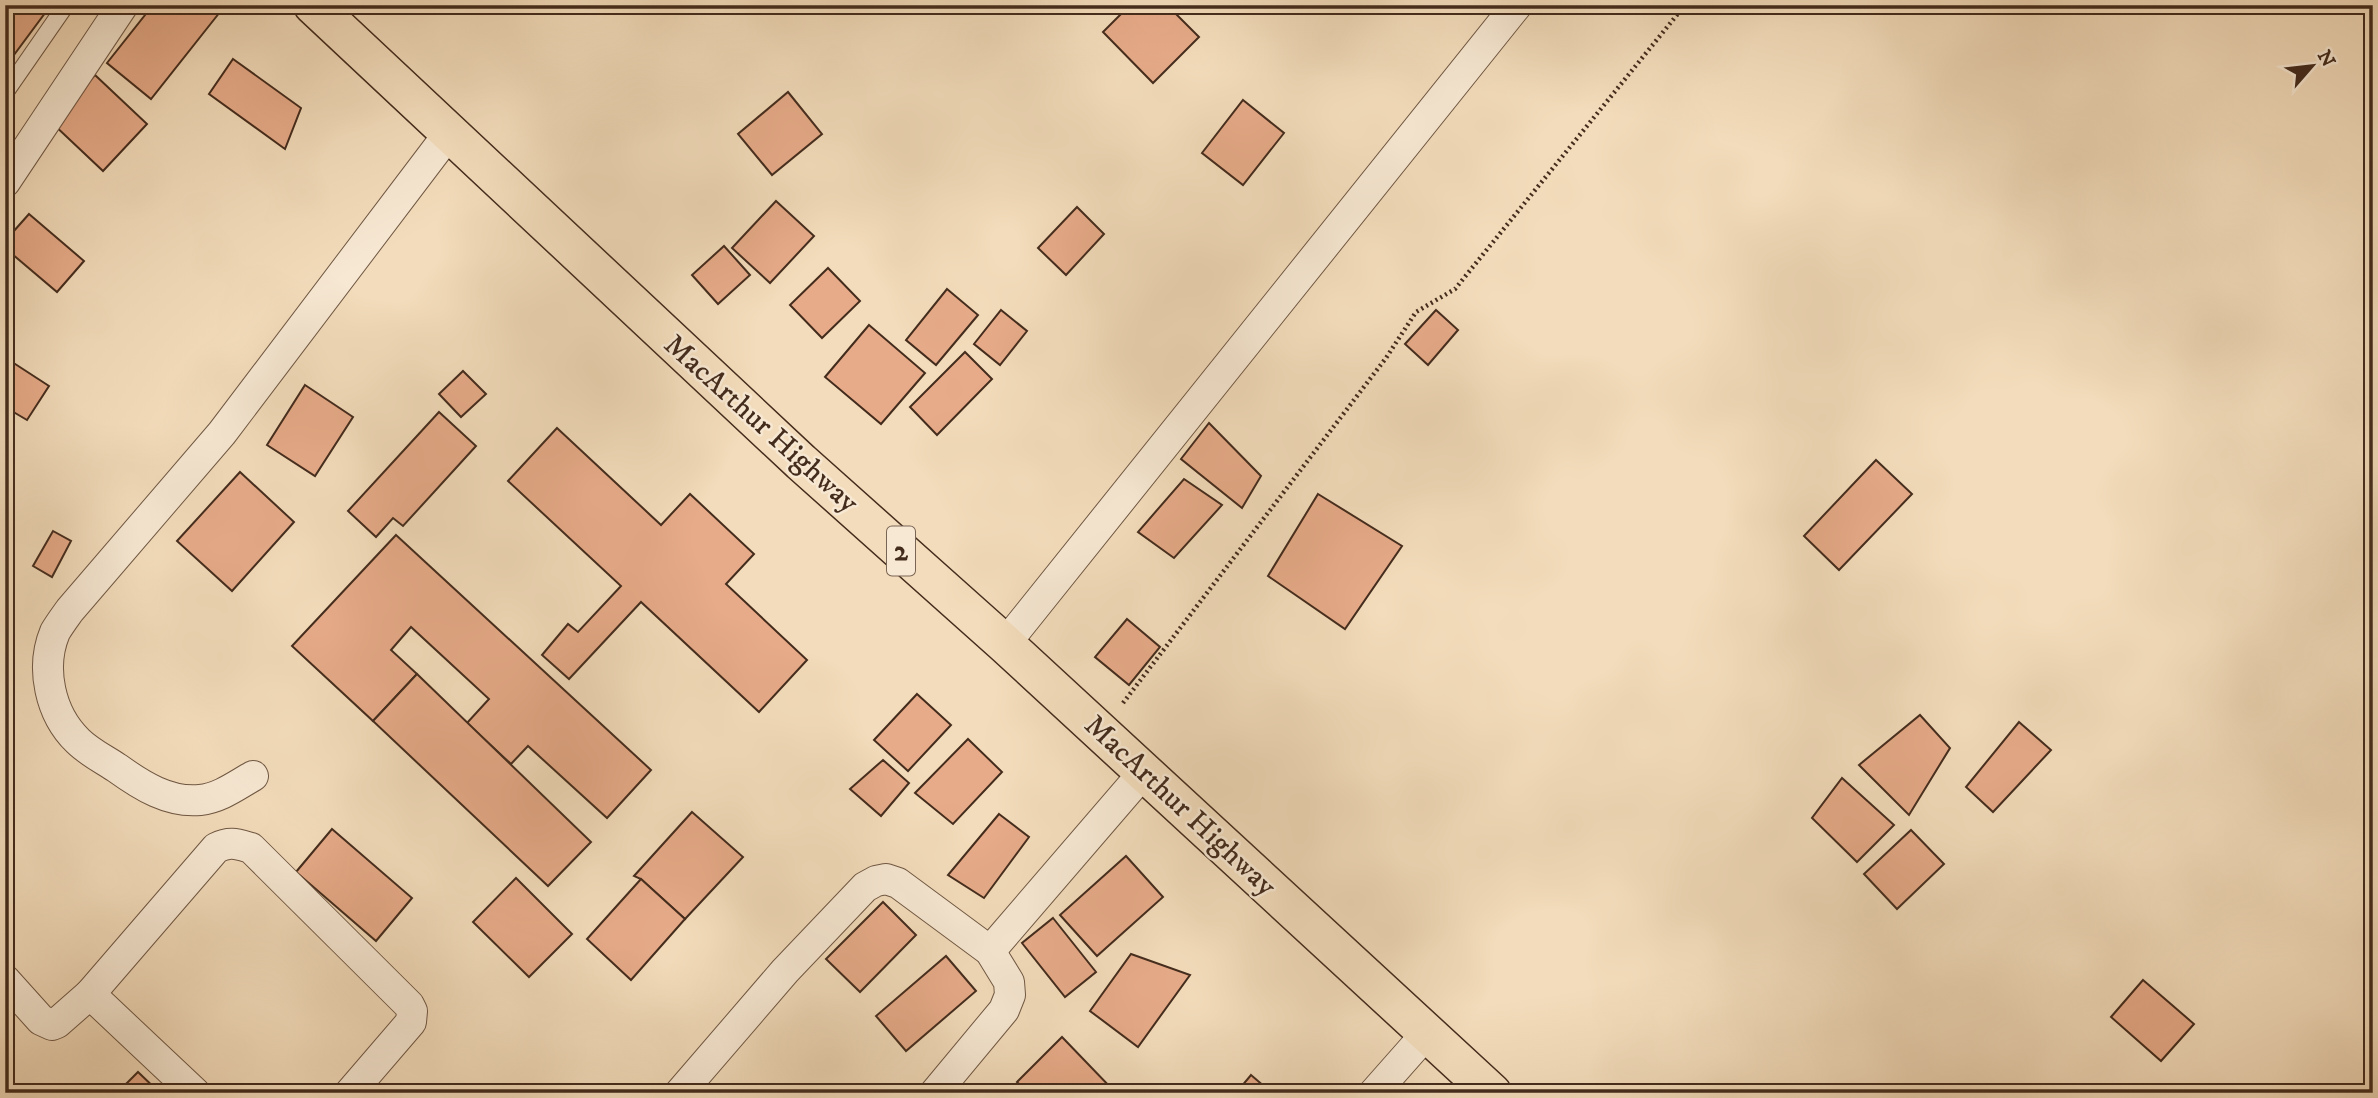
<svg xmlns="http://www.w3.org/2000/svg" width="2378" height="1098" font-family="'IM FELL DW Pica',serif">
	<rect width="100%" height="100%" fill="#f3dcbb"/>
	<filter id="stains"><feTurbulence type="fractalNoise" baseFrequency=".00286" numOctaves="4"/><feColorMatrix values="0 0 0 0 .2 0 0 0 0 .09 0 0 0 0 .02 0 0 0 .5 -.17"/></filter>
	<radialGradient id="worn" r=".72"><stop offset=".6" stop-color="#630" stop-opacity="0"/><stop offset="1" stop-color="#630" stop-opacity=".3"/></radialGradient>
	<g fill="#e7ab89" stroke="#442c1d" stroke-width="2">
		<polygon points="5,5 51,5 5,67"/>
		<polygon points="153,5 212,5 220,12 151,99 107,63"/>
		<polygon points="1130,5 1167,5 1199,37 1153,83 1103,32"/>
		<polygon points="233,59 301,108 285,149 209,94"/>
		<polygon points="95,75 147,124 103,171 51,122"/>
		<polygon points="788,92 822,134 772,175 738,134"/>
		<polygon points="1243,100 1284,133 1243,185 1202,153"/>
		<polygon points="776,201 814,236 770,283 732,248"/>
		<polygon points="1077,207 1104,234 1066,275 1038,248"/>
		<polygon points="29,214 84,261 57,292 5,248 5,241"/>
		<polygon points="724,246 750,275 718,304 692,275"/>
		<polygon points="828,268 860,301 822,338 790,305"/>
		<polygon points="947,289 978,315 936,365 906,340"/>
		<polygon points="1001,310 1027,331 1000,365 974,344"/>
		<polygon points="1436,310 1458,330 1428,365 1405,344"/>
		<polygon points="869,325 925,373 881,424 825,377"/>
		<polygon points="965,352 992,379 937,435 910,407"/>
		<polygon points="9,360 49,386 27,420 5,407 5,365"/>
		<polygon points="463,371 486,394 461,417 439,394"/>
		<polygon points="305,385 353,417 315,476 267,445"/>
		<polygon points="439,412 476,446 403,526 393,518 376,537 348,511"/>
		<polygon points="1209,423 1261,476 1242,508 1181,459"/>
		<polygon points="557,428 661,525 690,494 754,554 726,584 807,660 759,712 641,602 569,679 542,655 568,624 578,632 621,586 508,481"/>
		<polygon points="1876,460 1912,494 1839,570 1804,536"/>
		<polygon points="240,472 294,522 232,591 177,541"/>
		<polygon points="1184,479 1222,505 1174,558 1138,532"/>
		<polygon points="1318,494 1402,546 1345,629 1268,576"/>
		<polygon points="53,531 71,541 52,577 33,566"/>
		<polygon points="396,535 651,770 607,818 528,746 511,764 467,723 489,699 411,627 391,650 417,674 373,721 292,646"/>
		<polygon points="1127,619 1160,647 1129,685 1095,657"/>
		<polygon points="417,674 591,842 548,886 373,721"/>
		<polygon points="917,694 951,725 908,771 874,740"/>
		<polygon points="1920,715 1950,748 1909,815 1859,765"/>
		<polygon points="2019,722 2051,750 1993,812 1966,787"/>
		<polygon points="968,739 1002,772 953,824 915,793"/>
		<polygon points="883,760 909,783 881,816 850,789"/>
		<polygon points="1842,778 1894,825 1857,862 1812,818"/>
		<polygon points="692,812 743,857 685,919 641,879 634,876"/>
		<polygon points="999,814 1029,837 984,898 948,875"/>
		<polygon points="332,829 412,898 376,941 296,872"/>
		<polygon points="1911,830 1944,864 1897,909 1864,874"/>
		<polygon points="1126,856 1163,897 1097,956 1060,915"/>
		<polygon points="516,878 572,934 529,977 473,922"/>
		<polygon points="641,879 685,919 631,980 587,939"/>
		<polygon points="883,902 916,935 860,992 826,959"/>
		<polygon points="1053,918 1096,972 1065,997 1022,943"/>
		<polygon points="1131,954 1190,975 1138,1047 1090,1011"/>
		<polygon points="946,956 976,991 906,1051 876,1016"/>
		<polygon points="2143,980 2194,1024 2161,1061 2111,1017"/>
		<polygon points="1062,1037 1115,1092 1028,1093 1017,1082"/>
		<polygon points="138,1072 160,1093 117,1093"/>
		<polygon points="1251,1075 1272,1093 1236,1093"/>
	</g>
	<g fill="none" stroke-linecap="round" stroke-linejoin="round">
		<g stroke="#705844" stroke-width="18">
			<polyline id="service" points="5,93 66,5"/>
		</g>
		<g stroke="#705844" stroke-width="32">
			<g id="minor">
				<polyline points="5,182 123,5"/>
				<polyline points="1005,644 1517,5"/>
				<path d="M253 776C237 785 220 798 200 800 169 803 142 786 117 768 105 760 89 752 78 741 50 714 40 668 55 632 59 625 65 617 70 610L222 433 450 132"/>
				<polyline points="990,951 1144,772"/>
				<path d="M5 980 41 1020 52 1025 57 1023 90 994 216 848C230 841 237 844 251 848L409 1005 412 1011 411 1022 350 1093"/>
				<polyline points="90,994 195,1093"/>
				<polyline points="680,1093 785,971 865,887 876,881 886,879 898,883 990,951 1009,982 1010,995 1004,1010 935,1093"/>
				<polyline points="1374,1093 1427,1033"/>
			</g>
		</g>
		<g stroke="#442c1d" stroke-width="41">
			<polyline id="trunk" points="313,5 801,462 1005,644 1492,1093"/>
		</g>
		<polyline stroke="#442c1d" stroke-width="4.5" stroke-dasharray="2 3.5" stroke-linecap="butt" points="1123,703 1386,358 1416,312 1455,289 1685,5"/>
		<use href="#service" stroke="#f7e8d3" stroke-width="16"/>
		<use href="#minor" stroke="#f7e8d3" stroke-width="30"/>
		<use href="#trunk" stroke="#f3dcbb" stroke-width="38"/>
	</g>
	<g text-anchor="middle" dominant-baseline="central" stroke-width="5" stroke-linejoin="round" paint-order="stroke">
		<rect fill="#f7e8d3" stroke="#7a6454" stroke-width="2" x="887" y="526.5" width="28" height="49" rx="5"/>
		<g font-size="28" font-weight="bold" fill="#442c1d">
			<text x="901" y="551">2</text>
		</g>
		<g font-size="30" fill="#442c1d" stroke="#f7e8d3">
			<text transform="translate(761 424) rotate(42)">MacArthur Highway</text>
			<text transform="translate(1180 806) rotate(43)">MacArthur Highway</text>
		</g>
	</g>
	<rect width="2378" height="1098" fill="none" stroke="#f3dcbb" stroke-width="28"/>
	<rect x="7" y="7" width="2364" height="1084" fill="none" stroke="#442c1d" stroke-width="3.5"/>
	<rect x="14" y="14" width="2350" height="1070" fill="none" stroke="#442c1d" stroke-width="2"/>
	<g transform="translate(2312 66) rotate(62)" stroke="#f7e8d3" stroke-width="5" paint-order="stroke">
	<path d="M0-5L12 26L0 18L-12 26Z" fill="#442c1d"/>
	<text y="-10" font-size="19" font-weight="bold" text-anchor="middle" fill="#442c1d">N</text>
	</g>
	<rect width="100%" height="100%" filter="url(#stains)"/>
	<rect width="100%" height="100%" fill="url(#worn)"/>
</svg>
